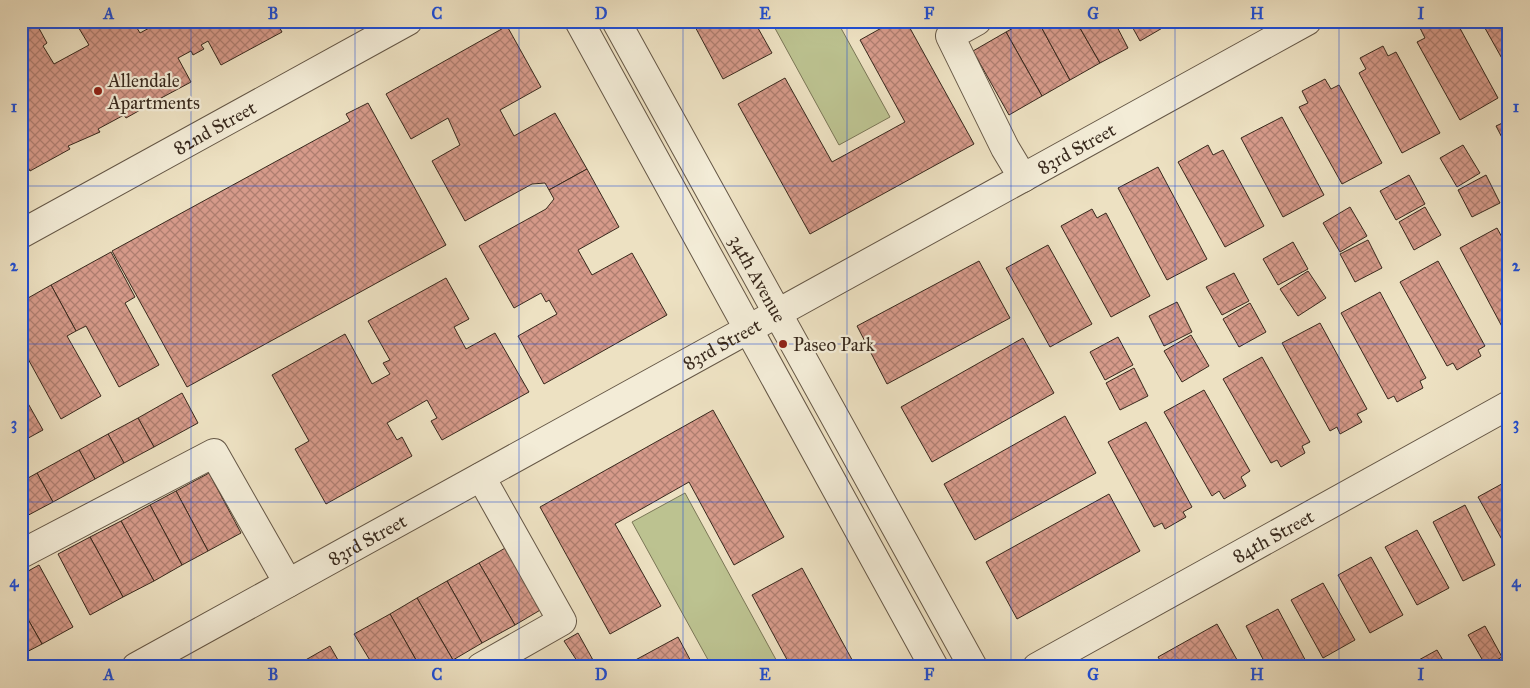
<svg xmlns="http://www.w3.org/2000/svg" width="1530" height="688" font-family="'IM FELL Great Primer',serif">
	<defs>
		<pattern id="building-cross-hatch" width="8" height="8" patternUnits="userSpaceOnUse" patternTransform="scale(1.25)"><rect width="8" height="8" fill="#d69a8a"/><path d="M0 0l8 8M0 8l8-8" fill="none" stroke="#af7e70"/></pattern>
	</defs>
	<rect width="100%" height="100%" fill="#ede1c2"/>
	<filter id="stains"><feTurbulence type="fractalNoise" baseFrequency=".004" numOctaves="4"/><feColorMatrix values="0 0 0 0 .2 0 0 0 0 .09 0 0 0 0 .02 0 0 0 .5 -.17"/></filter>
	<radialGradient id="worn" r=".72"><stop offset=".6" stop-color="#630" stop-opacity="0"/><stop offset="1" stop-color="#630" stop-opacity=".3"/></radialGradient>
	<g fill="#bcc290" stroke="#7a7656">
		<polygon points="771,21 837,21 890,117 839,145"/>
		<polygon points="685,493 780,667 712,667 632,522"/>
	</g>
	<g fill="url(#building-cross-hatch)" stroke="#38291d">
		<polygon points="21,21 35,21 47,43 43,46 54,64 89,45 77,25 74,26 71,21 126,21 128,26 134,23 140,33 151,27 149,21 276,21 282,32 221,65 208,41 201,45 204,49 193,55 191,51 178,58 191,82 150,104 148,100 140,105 142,109 126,118 124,115 98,129 100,132 68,146 70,149 30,171 21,155"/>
		<polygon points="692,21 754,21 772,53 723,79"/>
		<polygon points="894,21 906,21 974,144 810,234 738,104 785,78 832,162 905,122 860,40"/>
		<polygon points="1026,21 1038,21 1070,80 1042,96 1006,32"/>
		<polygon points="1038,21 1076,21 1100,63 1070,80"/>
		<polygon points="1076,21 1114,21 1128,48 1100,63"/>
		<polygon points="1129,21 1170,21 1171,23 1140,41"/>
		<polygon points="1428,21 1444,21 1447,26 1456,21 1498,98 1460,120 1417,42 1425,38 1419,26"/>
		<polygon points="1481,21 1509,21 1509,71"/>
		<polygon points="507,26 541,87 500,110 514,136 555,113 587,169 549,190 545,183 532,184 465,221 432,161 460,145 448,118 411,139 386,94"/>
		<polygon points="1006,32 1042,96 1009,115 973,51"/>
		<polygon points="1383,46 1388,56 1396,52 1440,133 1402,153 1359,73 1366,69 1360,58"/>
		<polygon points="1325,79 1331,89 1339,85 1382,163 1342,184 1299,107 1308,103 1302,91"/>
		<polygon points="368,103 446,245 187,387 112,251 350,121 346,114"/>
		<polygon points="1282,117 1324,195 1283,217 1241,138"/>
		<polygon points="1509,120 1509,151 1496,126"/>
		<polygon points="1208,145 1213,155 1223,150 1264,226 1225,247 1178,162"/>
		<polygon points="1463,145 1480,173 1457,187 1440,158"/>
		<polygon points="1158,167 1207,259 1167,280 1118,188"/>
		<polygon points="587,169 619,227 578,250 592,275 632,253 667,315 544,384 518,336 557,314 549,300 546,302 541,293 514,308 479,246 546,209 554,199 549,190"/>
		<polygon points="1409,175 1425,204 1396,220 1380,191"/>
		<polygon points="1486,175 1500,203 1472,217 1458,190"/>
		<polygon points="1350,207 1367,236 1340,252 1323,223"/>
		<polygon points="1425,207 1441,235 1414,250 1399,222"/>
		<polygon points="1092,209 1097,218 1106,213 1150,296 1111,317 1061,226"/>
		<polygon points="1497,228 1509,250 1509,335 1507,336 1460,248"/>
		<polygon points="1368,240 1382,268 1355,282 1340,254"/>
		<polygon points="1293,242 1308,269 1278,285 1263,259"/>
		<polygon points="1048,245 1092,324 1050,347 1006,268"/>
		<polygon points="111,252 135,297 125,303 159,365 119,387 86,326 76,331 51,285"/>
		<polygon points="979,261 1010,318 887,384 857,326"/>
		<polygon points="1438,261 1485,346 1478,350 1481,356 1457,370 1453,363 1447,366 1400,282"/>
		<polygon points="1308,271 1326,298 1298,316 1280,289"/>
		<polygon points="1234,273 1249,301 1222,315 1206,287"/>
		<polygon points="446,278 469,319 454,327 466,349 495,333 529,392 442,440 431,421 437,418 427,400 387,423 397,440 402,437 412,456 326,504 295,449 309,441 272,375 345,334 372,384 390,374 383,363 390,360 368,321"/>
		<polygon points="51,285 76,331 67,336 101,396 61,419 27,357 21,360 21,302"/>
		<polygon points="1380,292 1426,378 1420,381 1423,388 1397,402 1394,396 1388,399 1341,313"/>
		<polygon points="1177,302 1192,332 1164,346 1149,316"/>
		<polygon points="1250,303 1266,332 1239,347 1223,319"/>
		<polygon points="1320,323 1367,409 1357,414 1362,422 1340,434 1337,427 1330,431 1282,343"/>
		<polygon points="1191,335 1209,366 1182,382 1164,351"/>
		<polygon points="1118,337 1133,365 1105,380 1090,352"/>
		<polygon points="1023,338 1054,393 932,462 901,407"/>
		<polygon points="1262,357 1310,442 1302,446 1305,453 1281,467 1277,460 1271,463 1223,379"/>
		<polygon points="1134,368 1148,396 1120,410 1106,383"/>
		<polygon points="1204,390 1250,471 1241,477 1246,486 1224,499 1219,491 1212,496 1164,412"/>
		<polygon points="21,391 43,430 21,442"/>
		<polygon points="182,393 198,423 154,447 138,418"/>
		<polygon points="713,410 784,537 734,565 689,482 615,524 661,606 610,634 540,507"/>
		<polygon points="1065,416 1096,473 975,540 944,484"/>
		<polygon points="138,418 154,447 124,463 108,434"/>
		<polygon points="1146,422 1192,507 1183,512 1186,517 1165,529 1162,523 1154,527 1108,442"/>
		<polygon points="108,434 124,463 95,479 79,450"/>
		<polygon points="79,450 95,479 53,502 37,473"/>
		<polygon points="37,473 53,502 21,519 21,482"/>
		<polygon points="209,473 241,533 208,551 176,491"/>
		<polygon points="1509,480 1509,552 1478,497"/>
		<polygon points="176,491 208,551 182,565 150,505"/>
		<polygon points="1109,494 1140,551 1017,619 986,562"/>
		<polygon points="150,505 182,565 154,581 121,521"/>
		<polygon points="1465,505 1495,565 1463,581 1433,522"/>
		<polygon points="121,521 154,581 123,597 90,537"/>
		<polygon points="1417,530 1449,588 1417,605 1385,547"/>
		<polygon points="90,537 123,597 90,615 58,554"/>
		<polygon points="507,547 542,609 515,625 479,563"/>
		<polygon points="1371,557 1403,615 1370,633 1338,575"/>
		<polygon points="479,563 515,625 482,643 447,581"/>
		<polygon points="39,565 73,627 42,644 21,607 21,575"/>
		<polygon points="802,568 856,667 791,667 752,595"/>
		<polygon points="447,581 482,643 453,660 417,598"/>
		<polygon points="1323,583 1355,640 1323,658 1291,600"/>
		<polygon points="417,598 453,660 442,667 420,667 390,614"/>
		<polygon points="21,607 42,644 21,655"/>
		<polygon points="1278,609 1309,667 1267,667 1246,626"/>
		<polygon points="390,614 420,667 374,667 354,634"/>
		<polygon points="1217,624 1241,667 1164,667 1158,657"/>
		<polygon points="1485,626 1502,657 1486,666 1468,635"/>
		<polygon points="578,633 593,660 581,667 564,641"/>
		<polygon points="678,637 694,667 630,667 628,664"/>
		<polygon points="330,646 342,667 296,667 295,666"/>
		<polygon points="1437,650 1447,667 1406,667"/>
	</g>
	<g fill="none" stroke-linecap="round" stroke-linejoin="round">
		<g stroke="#655746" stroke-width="30">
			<g id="minor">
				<polyline points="579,21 934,667"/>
				<path id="s1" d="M616 21 973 667"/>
				<polyline points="977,21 950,36 1005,148 1023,178"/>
				<path id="s2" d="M21 234 408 21"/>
				<polyline points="481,477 562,621 481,667"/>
				<polyline points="21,554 214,453 288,583"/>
				<path id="s3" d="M136 667 1307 21"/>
				<path id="s4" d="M1037 667 1509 405"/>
			</g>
		</g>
		<use href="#minor" stroke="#f3ecd7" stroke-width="28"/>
	</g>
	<path fill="none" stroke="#1d4ed8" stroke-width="1" stroke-opacity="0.55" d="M191 21V667M355 21V667M519 21V667M683 21V667M847 21V667M1011 21V667M1175 21V667M1339 21V667M21 186H1509M21 344H1509M21 502H1509"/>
	<g fill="#8f2418" stroke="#f3ecd7" stroke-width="2">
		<circle cx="98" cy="91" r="5"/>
		<circle cx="783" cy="344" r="5"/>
	</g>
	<g text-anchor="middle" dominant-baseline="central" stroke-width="4.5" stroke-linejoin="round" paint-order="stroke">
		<g font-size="19" fill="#38291d" stroke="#f3ecd7" text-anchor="start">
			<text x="108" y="80">Allendale<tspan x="108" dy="22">Apartments</tspan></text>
			<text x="793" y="344">Paseo Park</text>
		</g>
		<g font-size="19" fill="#38291d" stroke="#f3ecd7">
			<text stroke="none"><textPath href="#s2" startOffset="221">82nd Street</textPath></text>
			<text stroke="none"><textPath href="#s3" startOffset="1074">83rd Street</textPath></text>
			<text stroke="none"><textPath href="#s1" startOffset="294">34th Avenue</textPath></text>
			<text stroke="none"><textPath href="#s3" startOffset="669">83rd Street</textPath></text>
			<text stroke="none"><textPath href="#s4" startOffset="270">84th Street</textPath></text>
			<text stroke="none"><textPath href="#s3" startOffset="264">83rd Street</textPath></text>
		</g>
	</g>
	<rect width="1530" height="688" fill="none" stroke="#ede1c2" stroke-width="55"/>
	<rect x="28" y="28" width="1474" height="632" fill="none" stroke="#1d4ed8" stroke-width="2"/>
	<g font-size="16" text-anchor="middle" font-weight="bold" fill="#1d4ed8">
		<text x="109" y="19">A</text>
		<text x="273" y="19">B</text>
		<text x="437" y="19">C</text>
		<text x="601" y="19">D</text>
		<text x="765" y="19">E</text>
		<text x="929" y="19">F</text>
		<text x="1093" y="19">G</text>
		<text x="1257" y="19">H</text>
		<text x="1421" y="19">I</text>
		<text x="14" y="112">1</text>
		<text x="1516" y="112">1</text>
		<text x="14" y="271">2</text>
		<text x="1516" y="271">2</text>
		<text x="14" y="429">3</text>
		<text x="1516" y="429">3</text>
		<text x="14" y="587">4</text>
		<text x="1516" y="587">4</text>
		<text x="109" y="680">A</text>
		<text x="273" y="680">B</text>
		<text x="437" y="680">C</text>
		<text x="601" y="680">D</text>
		<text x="765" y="680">E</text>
		<text x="929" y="680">F</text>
		<text x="1093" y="680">G</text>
		<text x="1257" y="680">H</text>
		<text x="1421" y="680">I</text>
	</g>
	<rect width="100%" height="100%" filter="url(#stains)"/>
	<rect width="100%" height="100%" fill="url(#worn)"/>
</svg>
